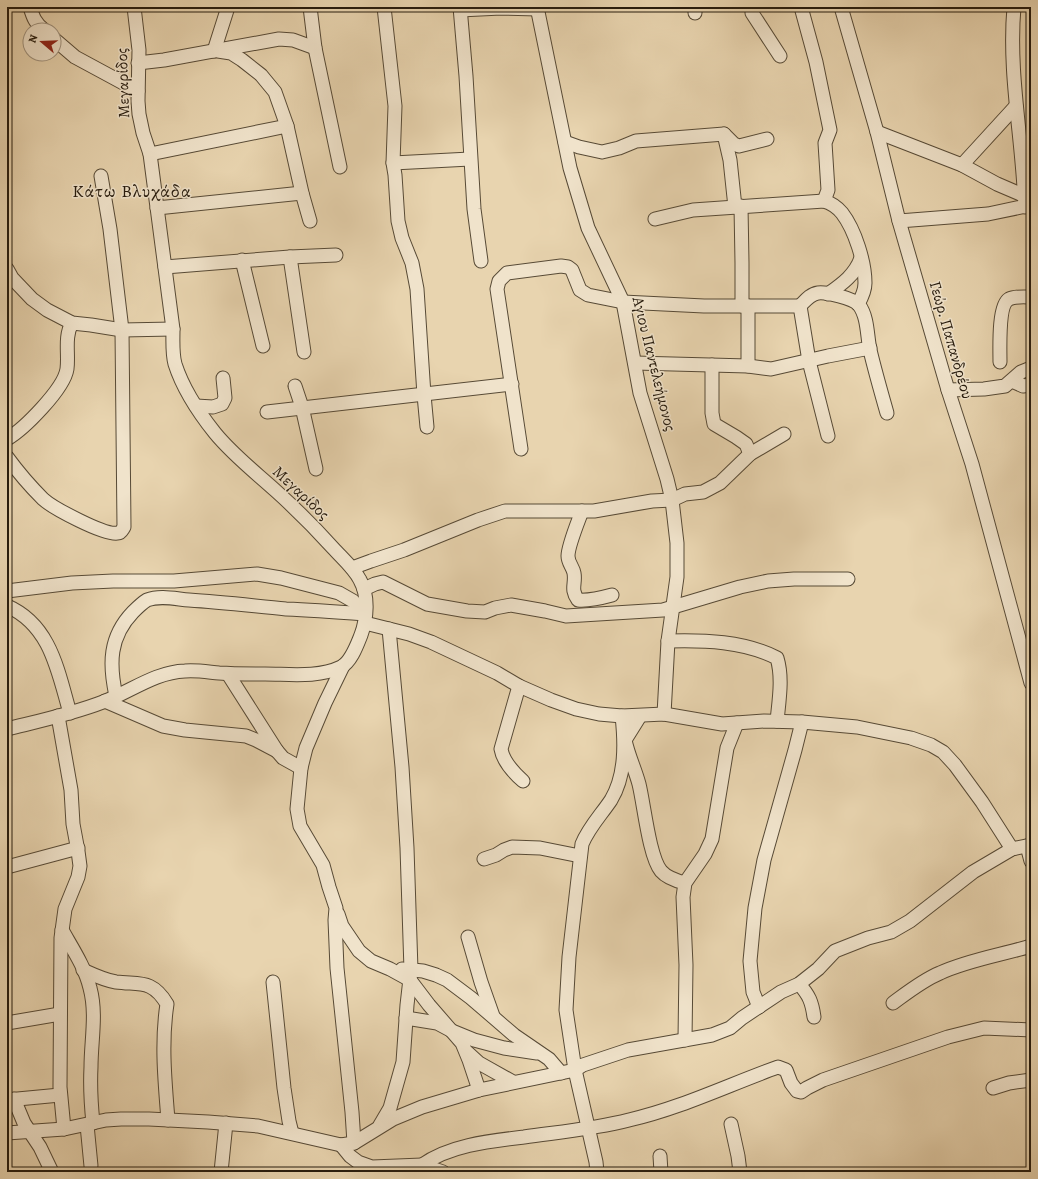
<svg xmlns="http://www.w3.org/2000/svg" width="1038" height="1179" font-family="Alegreya,serif">
	<rect width="100%" height="100%" fill="#e8d4af"/>
	<filter id="stains"><feTurbulence type="fractalNoise" baseFrequency=".005" numOctaves="4"/><feColorMatrix values="0 0 0 0 .2 0 0 0 0 .09 0 0 0 0 .02 0 0 0 .5 -.17"/></filter>
	<radialGradient id="worn" r=".72"><stop offset=".6" stop-color="#630" stop-opacity="0"/><stop offset="1" stop-color="#630" stop-opacity=".3"/></radialGradient>
	<g fill="none" stroke-linecap="round" stroke-linejoin="round">
		<g stroke="#574a36" stroke-width="15">
			<g id="street">
				<path d="M30 7C33 17 35 23 44 30"/>
				<polyline points="310,7 315,48 340,167"/>
				<polyline points="384,7 395,106 393,163 395,175 398,221 402,238 412,263 417,289 424,395 427,427"/>
				<polyline points="460,7 466,76 474,209 481,261"/>
				<polyline points="537,7 570,168 588,228 623,302 640,393 667,479 672,500 677,543 677,577 668,641 664,714"/>
				<polyline points="752,7 752,13 780,56"/>
				<polyline points="801,7 816,62 830,130 825,143 828,190 824,201"/>
				<polyline points="841,7 877,132 899,221 948,390 972,464 1031,683"/>
				<path d="M1014 7C1008 74 1023 140 1025 207"/>
				<polyline points="460,10 501,8 538,9"/>
				<polyline points="695,13 695,7"/>
				<polyline points="54,39 75,57 138,91"/>
				<polyline points="214,51 228,7"/>
				<polyline points="218,51 231,53 242,60 261,75 275,92 287,126 302,193 310,221"/>
				<polyline points="138,63 164,60 279,39 293,40 315,48"/>
				<polyline points="877,132 962,165 997,184 1025,196"/>
				<polyline points="724,134 730,160 735,207"/>
				<polyline points="565,142 579,147 602,152 619,148 636,141 724,134 734,144 739,146 767,139"/>
				<polyline points="150,154 287,126"/>
				<polyline points="393,163 470,159"/>
				<polyline points="962,165 1016,106"/>
				<polyline points="741,206 742,263 742,306"/>
				<polyline points="157,208 302,193"/>
				<path d="M655 219 693 210 824 201C831 203 837 207 842 213 855 230 865 262 865 283 865 291 862 297 858 304"/>
				<polyline points="899,221 988,214 1031,205"/>
				<polyline points="290,257 304,352"/>
				<polyline points="242,260 263,346"/>
				<polyline points="165,267 290,257 336,255"/>
				<polyline points="7,269 12,278 32,299 47,310 72,323 91,325 122,330 173,329"/>
				<path d="M828 294C842 284 855 275 861 258"/>
				<path d="M800 306C805 301 810 294 818 293 826 292 853 298 859 305 868 317 867 336 870 350 875 371 881 392 887 413"/>
				<path d="M1000 362C1000 350 998 305 1009 299 1015 296 1025 297 1031 297"/>
				<polyline points="635,363 748,366 771,369 828,356 870,348"/>
				<polyline points="712,365 712,413 714,424 736,437 746,444 750,454"/>
				<polyline points="748,366 748,306"/>
				<polyline points="1012,381 1023,386 1031,385"/>
				<polyline points="295,386 302,407 316,469"/>
				<polyline points="948,390 984,389 1005,386 1021,372 1031,368"/>
				<polyline points="196,406 213,407 222,404 225,398 223,378"/>
				<polyline points="267,412 512,384"/>
				<path d="M7 439C24 429 64 389 67 369 69 354 64 337 72 323"/>
				<polyline points="521,449 497,289 499,281 507,273 561,266 568,267 572,270 580,290 588,295 623,302 704,306 800,306 809,361 828,436"/>
				<path d="M7 457C18 472 30 486 43 499 53 508 105 536 118 533 121 533 122 530 124 527L122 330 110 229 101 176"/>
				<path d="M582 511C578 522 568 546 568 556 568 563 573 567 574 573 576 584 570 589 578 600 589 601 601 598 612 595"/>
				<polyline points="352,568 371,561 404,550 478,520 505,511 594,511 652,501 672,500 685,494 703,492 720,483 750,454 784,434"/>
				<polyline points="364,589 375,584 383,582 427,604 467,611 485,612 495,608 511,605 545,611 566,616 663,610 740,587 768,581 794,579 848,579"/>
				<polyline points="7,591 72,583 113,581 174,581 257,574 281,578 339,593 353,601 365,614"/>
				<path d="M7 606C51 625 58 672 70 713"/>
				<polyline points="365,623 409,634 431,642 497,673 519,686 551,700 576,709 599,714 622,716 664,714 722,724 764,721 802,722 857,727 911,738 931,745 943,752 955,765 982,802 1012,849"/>
				<path d="M668 641C704 640 744 641 777 658 783 678 779 700 777 721"/>
				<polyline points="343,666 325,703 306,748 301,768 297,809 300,826 323,865 329,887 336,908 335,920 337,968 352,1112 354,1143"/>
				<polyline points="228,674 277,751 283,758 301,768"/>
				<path d="M519 686 501 749C503 761 514 773 523 781"/>
				<path d="M116 696C109 664 109 637 133 612 137 608 142 603 147 600 160 595 176 599 189 600 222 602 254 606 286 609 313 610 339 612 365 614"/>
				<polyline points="105,701 163,726 185,730 246,736 256,740 277,751"/>
				<polyline points="58,716 71,790 73,824 78,851 80,866 78,877 65,909 61,938 60,1087 64,1129"/>
				<path d="M640 716 625 740C628 755 635 769 639 784 644 804 649 856 661 871 667 878 677 881 685 883"/>
				<path d="M7 729C39 721 72 714 103 702 130 692 155 672 185 671 196 670 208 672 219 673 234 674 250 674 265 674 289 674 318 678 341 667 351 662 357 645 361 635 367 619 369 596 360 580 354 568 342 558 333 548 315 528 296 509 276 491 255 472 233 455 215 433 199 413 183 389 175 364 172 353 173 341 173 329L150 154 143 133 139 114 138 101 139 50 134 7"/>
				<polyline points="1027,846 1031,861"/>
				<polyline points="484,859 496,855 504,850 512,847 540,848 580,856"/>
				<polyline points="7,867 78,848"/>
				<polyline points="338,914 342,926 359,951 371,961 390,969 410,980 429,1005 462,1043 469,1060 479,1090"/>
				<path d="M62 930C72 948 85 967 90 988 97 1014 91 1041 91 1067 90 1086 91 1104 93 1123"/>
				<polyline points="468,937 481,982 493,1016"/>
				<polyline points="402,969 423,971 436,975 447,980 471,998 514,1035 549,1059 561,1073"/>
				<path d="M83 970C94 975 104 980 116 982 140 985 152 979 167 1004 161 1043 165 1082 168 1120"/>
				<polyline points="273,982 284,1088 289,1121 292,1133"/>
				<path d="M799 984C809 995 812 1002 814 1017"/>
				<path d="M893 1003C908 992 923 980 940 973 968 960 1001 955 1031 946"/>
				<polyline points="759,1007 753,992 750,961 755,908 764,860 795,750 802,722"/>
				<polyline points="406,1018 437,1023 452,1031 474,1040 504,1048 537,1053"/>
				<polyline points="7,1023 60,1014"/>
				<polyline points="685,1040 686,965 683,897 685,883 705,854 712,839 727,748 737,723"/>
				<polyline points="467,1052 479,1063 513,1082"/>
				<polyline points="993,1088 1009,1083 1031,1080"/>
				<polyline points="14,1099 24,1123 40,1147 52,1172"/>
				<polyline points="7,1100 60,1095"/>
				<polyline points="731,1124 738,1156 740,1172"/>
				<polyline points="87,1125 91,1166"/>
				<polyline points="380,1125 390,1108 403,1062 407,1005 411,970 407,848 402,767 389,629"/>
				<polyline points="7,1133 64,1129 106,1120 121,1119 149,1119 208,1122 258,1126 341,1145 354,1143 393,1119 422,1107 479,1090 575,1070 583,1065 628,1050 712,1035 730,1028 742,1018 781,992 799,984 818,969 835,951 868,938 891,932 910,921 973,872 1012,849 1031,845"/>
				<polyline points="341,1145 350,1156 358,1162 372,1167 422,1165 443,1172"/>
				<polyline points="660,1156 661,1172"/>
				<path d="M422 1165C450 1145 490 1141 524 1137 559 1132 594 1129 629 1120 681 1108 728 1085 778 1067L786 1070 791 1083 797 1091 801 1092 807 1088 823 1080 948 1037 984 1028 1031 1030"/>
				<polyline points="221,1172 226,1123"/>
				<path d="M597 1172 596 1162 575 1070 566 1010 569 957 582 844C589 827 601 815 611 800 626 775 625 743 622 716"/>
			</g>
		</g>
		<use href="#street" stroke="#f0e3cb" stroke-width="13"/>
	</g>
	<g text-anchor="middle" dominant-baseline="central" stroke-width="3" stroke-linejoin="round" paint-order="stroke">
		<g font-size="16" fill="#271c0e" stroke="#f0e3cb">
			<text transform="translate(123 83) rotate(-92)">Μεγαρίδος</text>
			<text transform="translate(951 340) rotate(74)">Γεώρ. Παπανδρέου</text>
			<text transform="translate(654 364) rotate(76)">Αγιου Παντελεήμονος</text>
			<text transform="translate(301 493) rotate(43)">Μεγαρίδος</text>
		</g>
		<g font-size="18" letter-spacing="1" fill="#271c0e" stroke="#f0e3cb">
			<text x="132" y="191">Κάτω Βλυχάδα</text>
		</g>
	</g>
	<rect width="1038" height="1179" fill="none" stroke="#e8d4af" stroke-width="24"/>
	<rect x="8" y="8" width="1022" height="1163" fill="none" stroke="#271c0e" stroke-width="2"/>
	<rect x="12" y="12" width="1014" height="1155" fill="none" stroke="#271c0e"/>
	<g transform="translate(42 42) rotate(289)"><circle r="19" fill="#f0e3cb" stroke="#a0937f"/>
	<path d="M0-3L7 15L0 10L-7 15Z" fill="#8f2418"/>
	<text y="-6" font-size="11" font-weight="bold" text-anchor="middle" fill="#271c0e">N</text>
	</g>
	<rect width="100%" height="100%" filter="url(#stains)"/>
	<rect width="100%" height="100%" fill="url(#worn)"/>
</svg>
